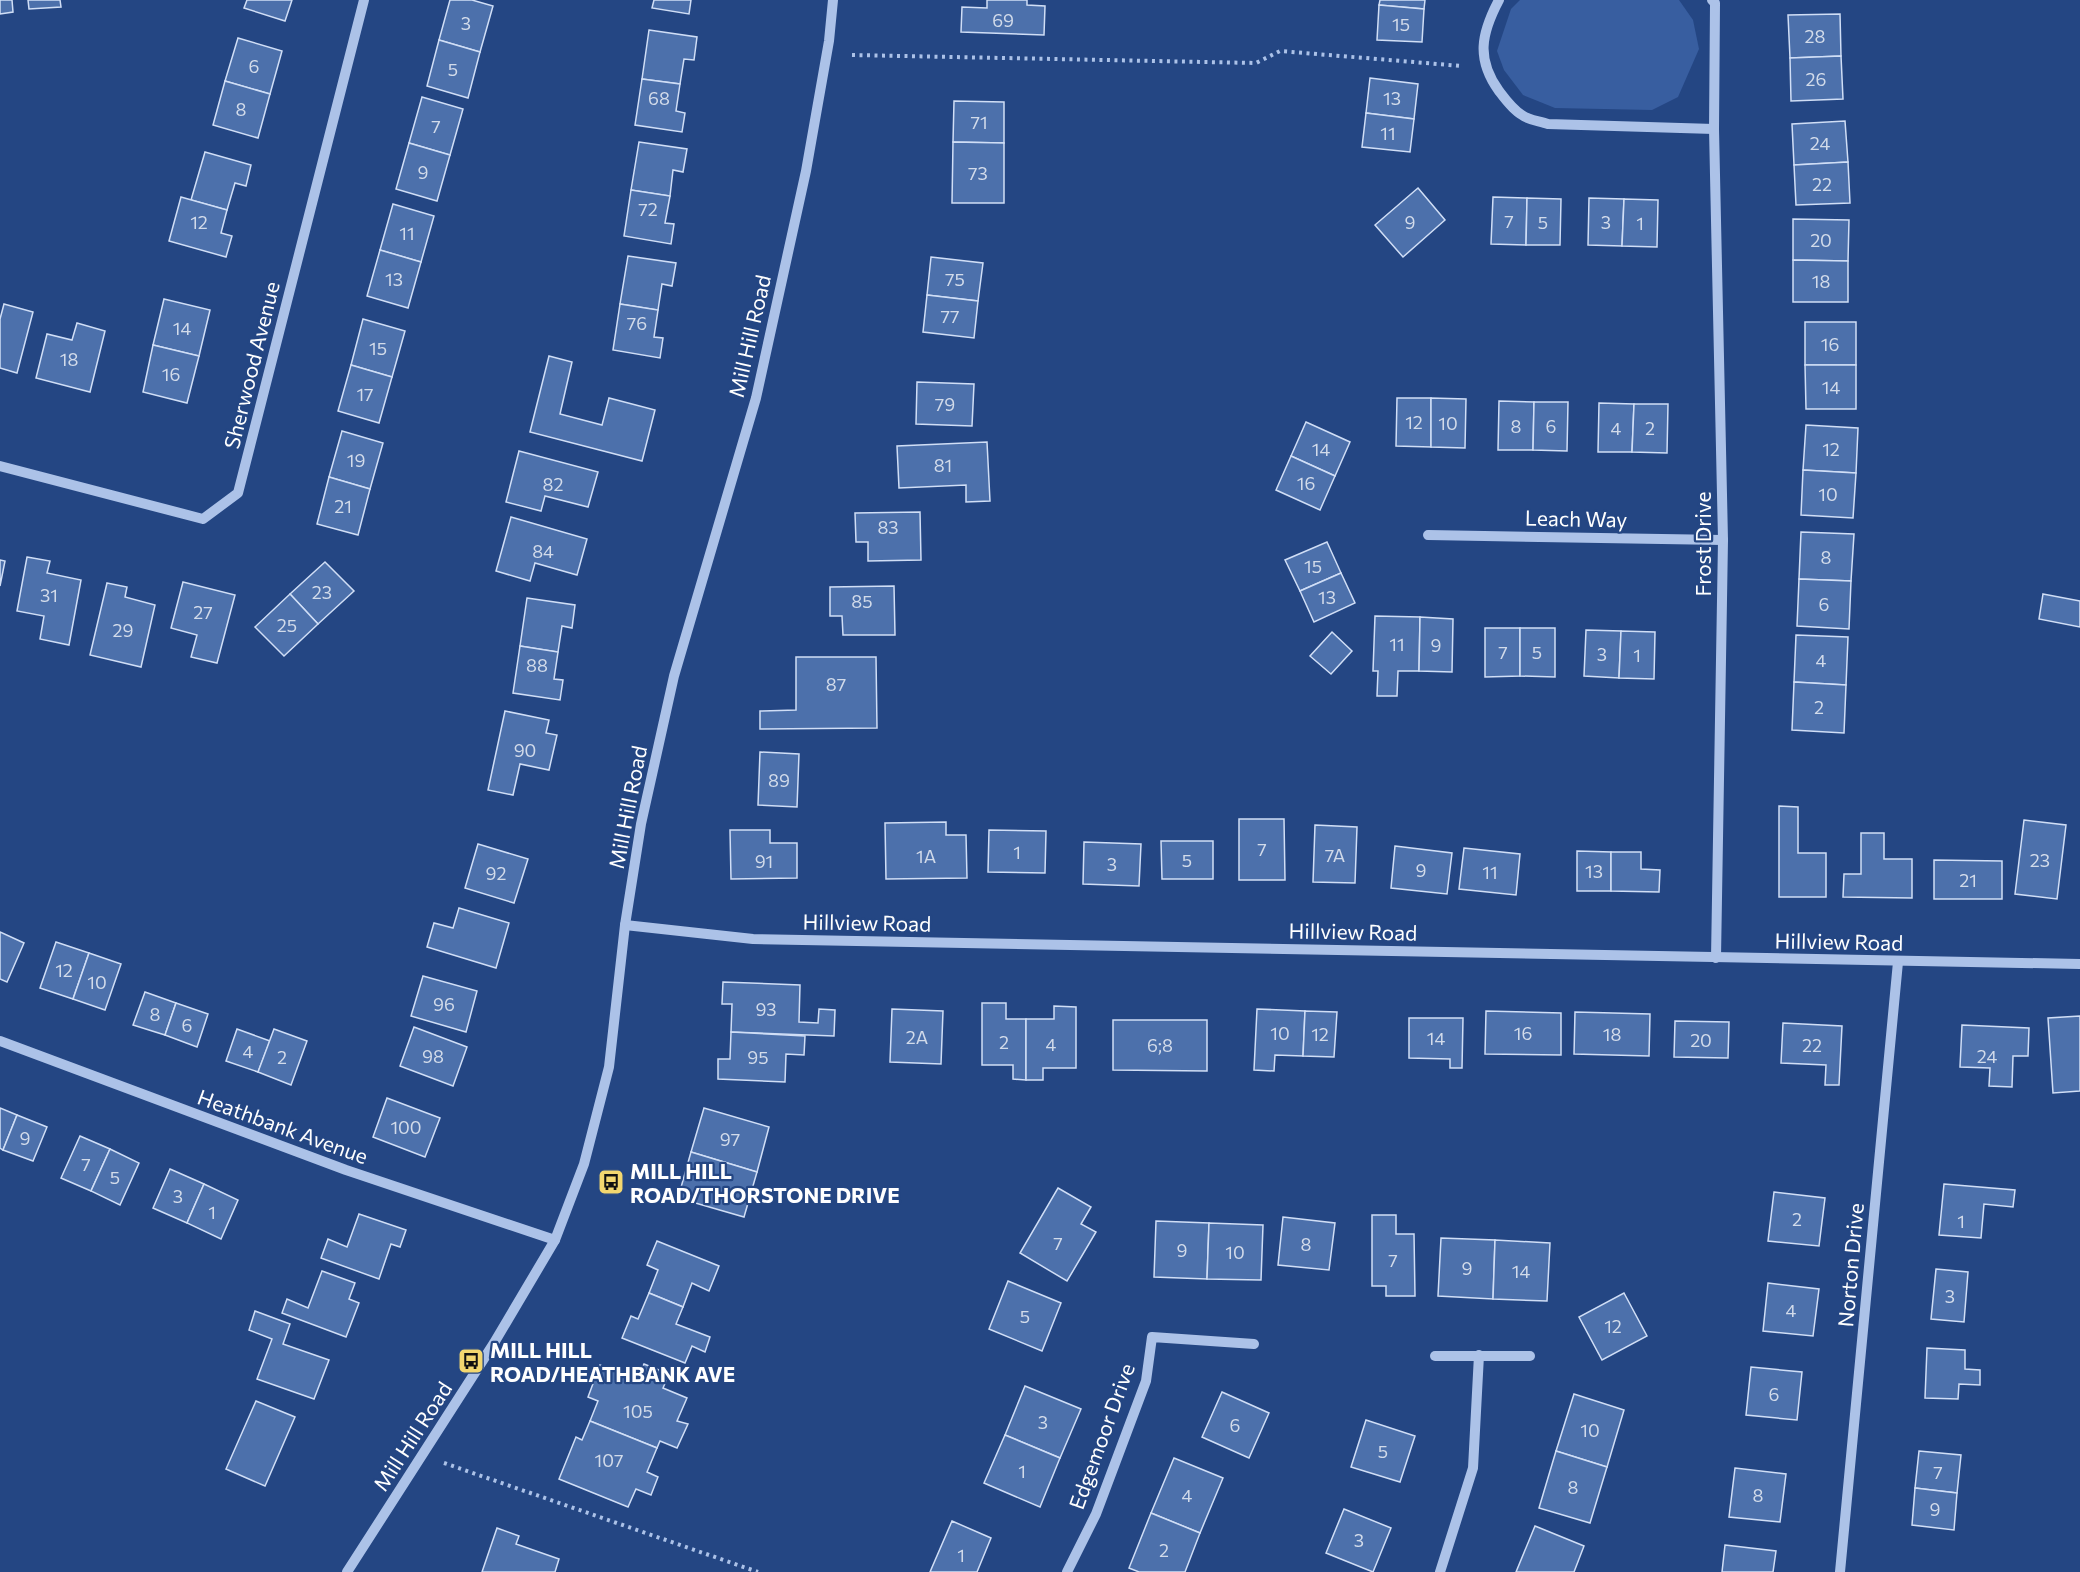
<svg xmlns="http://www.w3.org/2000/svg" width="2080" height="1572" font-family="Commissioner,sans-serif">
	<rect width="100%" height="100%" fill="#244683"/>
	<polygon fill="#385ea0" points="1520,0 1679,0 1693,20 1699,49 1678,97 1652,110 1555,108 1523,95 1504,70 1497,51 1511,9"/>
	<g fill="#4c70ab" stroke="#d0def6" stroke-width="1.5">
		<polygon points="0,0 12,0 13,12 0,14"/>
		<polygon points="28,0 60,0 61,7 29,9"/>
		<polygon points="247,0 292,0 285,21 244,8"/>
		<polygon points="450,0 472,0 493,6 480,52 439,40"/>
		<polygon points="654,0 691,0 689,14 652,8"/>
		<polygon points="987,0 1027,0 1027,5 1045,6 1044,35 961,32 962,7 987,8"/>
		<polygon points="1380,0 1425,0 1424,9 1379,5"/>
		<polygon points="1379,5 1424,9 1422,42 1377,40"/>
		<polygon points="1840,14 1841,56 1790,58 1788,15"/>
		<polygon points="649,30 697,37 694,60 684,59 680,84 642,79"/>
		<polygon points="238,38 282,51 270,94 225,81"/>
		<polygon points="439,40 480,52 468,98 427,86"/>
		<polygon points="1841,56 1843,99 1791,101 1790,58"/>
		<polygon points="1370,78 1418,84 1414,119 1366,113"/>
		<polygon points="642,79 680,84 676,111 685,113 682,132 635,125"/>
		<polygon points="225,81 270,94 258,138 213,125"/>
		<polygon points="422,97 463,109 450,155 409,143"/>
		<polygon points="954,101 1004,102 1004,143 953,142"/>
		<polygon points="1366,113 1414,119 1410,152 1362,147"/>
		<polygon points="1845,121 1848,162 1794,165 1792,124"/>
		<polygon points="639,142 687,149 683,172 673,170 670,196 631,190"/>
		<polygon points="953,142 1004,143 1004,203 952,203"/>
		<polygon points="409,143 450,155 437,201 396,189"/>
		<polygon points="205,152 251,165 246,186 235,183 227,210 191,200"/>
		<polygon points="1848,162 1850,203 1796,205 1794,165"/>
		<polygon points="1418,188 1445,220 1403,257 1375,225"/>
		<polygon points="631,190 670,196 665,223 674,224 671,244 624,236"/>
		<polygon points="181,197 227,210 221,233 232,236 226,257 169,241"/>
		<polygon points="1493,197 1527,198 1526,245 1491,244"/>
		<polygon points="1527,198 1561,199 1560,245 1526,245"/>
		<polygon points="1589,198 1624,199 1622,246 1588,245"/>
		<polygon points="1624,199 1658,200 1657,247 1622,246"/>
		<polygon points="393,204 434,216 421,262 380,250"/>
		<polygon points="1793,219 1849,220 1848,261 1793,260"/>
		<polygon points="380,250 421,262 408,308 367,296"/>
		<polygon points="628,256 676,263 672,286 662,284 658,310 620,304"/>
		<polygon points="931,257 983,263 978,301 927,295"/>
		<polygon points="1793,260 1848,261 1848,302 1793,302"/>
		<polygon points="927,295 978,301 974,338 923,332"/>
		<polygon points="164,299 210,310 199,356 153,345"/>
		<polygon points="4,304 33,312 17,373 0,368 0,319"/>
		<polygon points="620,304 658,310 654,337 663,338 660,358 613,350"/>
		<polygon points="363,319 405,331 392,377 351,365"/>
		<rect x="1805" y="322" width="51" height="43"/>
		<polygon points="77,323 105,331 90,392 36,378 47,334 72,340"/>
		<polygon points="153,345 199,356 187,403 143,392"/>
		<polygon points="549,356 572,362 560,414 602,425 609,398 655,410 642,461 530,432"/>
		<polygon points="351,365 392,377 379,423 338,411"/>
		<polygon points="1805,365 1856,365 1856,409 1806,409"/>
		<polygon points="917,382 974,384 972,426 916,424"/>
		<polygon points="1397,398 1431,398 1431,447 1396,446"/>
		<polygon points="1431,398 1466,399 1465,448 1431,447"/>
		<polygon points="1499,401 1534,402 1533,450 1498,450"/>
		<polygon points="1534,402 1568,402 1567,451 1533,450"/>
		<polygon points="1599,403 1634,404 1632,452 1598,452"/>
		<polygon points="1634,404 1668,404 1667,453 1632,452"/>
		<polygon points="1306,422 1350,442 1335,476 1291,456"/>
		<polygon points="1806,425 1858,428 1856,473 1803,470"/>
		<polygon points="342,431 383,443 370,489 329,477"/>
		<polygon points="987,442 990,501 966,502 966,485 899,488 897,446"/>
		<polygon points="519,451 598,472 588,507 545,496 541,511 506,502"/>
		<polygon points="1291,456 1335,476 1320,510 1276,490"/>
		<polygon points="1803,470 1856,473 1853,518 1801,515"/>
		<polygon points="329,477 370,489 358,535 317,524"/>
		<polygon points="920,512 921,560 868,561 868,542 856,542 855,513"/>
		<polygon points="511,517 587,539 577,575 535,563 530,581 496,571"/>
		<polygon points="1801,532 1854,534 1851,581 1799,579"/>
		<polygon points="1327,542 1341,573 1300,591 1285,560"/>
		<polygon points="27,557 50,561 47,573 81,580 69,645 40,639 44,616 17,611"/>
		<polygon points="0,560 5,561 0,586"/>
		<polygon points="325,562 354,591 318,624 290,594"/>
		<polygon points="1341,573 1355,603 1314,622 1300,591"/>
		<polygon points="1799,579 1851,581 1849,629 1797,626"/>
		<polygon points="183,582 235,595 217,663 191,657 197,635 171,628"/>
		<polygon points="107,583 127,587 125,597 155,605 141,667 90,655"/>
		<polygon points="894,586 895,635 843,635 842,616 830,616 830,587"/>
		<polygon points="290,594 318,624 284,656 255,627"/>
		<polygon points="2043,594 2080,601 2080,627 2039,619"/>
		<polygon points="527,598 575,605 572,628 562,626 558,652 520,646"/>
		<polygon points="1375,616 1420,617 1419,671 1398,671 1397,696 1377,696 1378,671 1373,671"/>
		<polygon points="1420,617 1453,619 1452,672 1419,671"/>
		<polygon points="1485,628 1520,628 1520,676 1485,677"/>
		<polygon points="1520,628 1555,628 1555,677 1520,676"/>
		<polygon points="1586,630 1621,631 1619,678 1584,676"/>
		<polygon points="1621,631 1655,632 1654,679 1619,678"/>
		<polygon points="1332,632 1352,651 1331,674 1310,656"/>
		<polygon points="1796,635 1848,637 1846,685 1794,682"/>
		<polygon points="520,646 558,652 554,679 563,680 560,700 513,693"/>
		<polygon points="796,657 876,657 877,728 760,729 760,711 796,710"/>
		<polygon points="1794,682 1846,685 1844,733 1792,730"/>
		<polygon points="505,711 549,720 546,733 557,735 549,770 520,764 513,795 488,790"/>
		<polygon points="760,752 799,754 797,807 758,805"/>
		<polygon points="1779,806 1798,807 1798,853 1826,853 1826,897 1779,897"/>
		<polygon points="1239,819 1284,819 1285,880 1239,880"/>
		<polygon points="2024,820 2066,825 2057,899 2015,894"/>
		<polygon points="946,822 946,835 966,835 967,878 886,879 885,823"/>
		<polygon points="1315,825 1357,827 1355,883 1313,882"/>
		<polygon points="730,830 770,830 770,843 797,843 797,878 731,879"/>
		<polygon points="989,830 1046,831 1045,873 988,872"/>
		<polygon points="1861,833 1884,833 1884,859 1912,859 1912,898 1843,897 1844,874 1861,874"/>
		<polygon points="1161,841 1213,841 1213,879 1162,879"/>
		<polygon points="1084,842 1141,844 1139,886 1083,884"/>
		<polygon points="478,844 528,859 514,903 465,888"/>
		<polygon points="1395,846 1452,853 1447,894 1391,888"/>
		<polygon points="1464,848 1520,854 1516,895 1459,889"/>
		<polygon points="1577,851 1611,852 1611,891 1577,891"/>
		<polygon points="1611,852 1641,852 1641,869 1660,870 1659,892 1611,891"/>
		<polygon points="1934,860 2002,861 2002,899 1934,899"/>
		<polygon points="459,908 509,923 496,968 427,947 434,923 453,928"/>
		<polygon points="0,932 24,943 7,982 0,979"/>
		<polygon points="56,942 89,953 73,999 40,988"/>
		<polygon points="89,953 121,964 105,1010 73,999"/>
		<polygon points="423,976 477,991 466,1032 411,1016"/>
		<polygon points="723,982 800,985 799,1022 818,1023 819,1009 835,1010 834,1036 731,1032 732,1004 722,1004"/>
		<polygon points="145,992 176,1003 165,1035 133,1025"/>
		<polygon points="176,1003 208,1014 197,1047 165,1035"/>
		<polygon points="982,1003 1006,1003 1006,1019 1026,1019 1026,1080 1013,1079 1013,1065 982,1065"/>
		<polygon points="1054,1006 1076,1007 1076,1068 1043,1068 1043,1080 1026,1080 1026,1019 1054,1019"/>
		<polygon points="892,1009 943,1011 941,1064 890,1062"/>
		<polygon points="1257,1009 1305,1011 1303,1056 1275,1055 1274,1071 1254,1070"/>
		<polygon points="1305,1011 1337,1012 1334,1057 1303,1056"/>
		<polygon points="1486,1011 1561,1013 1561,1055 1485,1054"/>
		<polygon points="1575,1012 1650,1014 1649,1056 1574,1054"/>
		<polygon points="2080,1016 2080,1091 2053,1093 2048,1018"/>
		<polygon points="1409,1018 1463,1018 1462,1068 1450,1068 1450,1059 1409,1058"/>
		<polygon points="1113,1020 1207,1020 1207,1071 1113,1070"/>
		<polygon points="1675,1021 1729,1022 1728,1058 1674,1057"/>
		<polygon points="1783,1023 1842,1026 1839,1085 1825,1085 1826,1065 1781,1063"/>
		<polygon points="1962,1025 2029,1028 2028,1056 2013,1056 2012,1087 1989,1086 1990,1068 1960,1067"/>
		<polygon points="414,1027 467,1047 453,1086 400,1066"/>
		<polygon points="237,1029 270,1041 258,1072 226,1061"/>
		<polygon points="274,1029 307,1041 291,1085 258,1072"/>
		<polygon points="731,1032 805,1036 804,1055 786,1054 785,1082 718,1079 718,1059 730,1059"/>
		<polygon points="387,1098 440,1118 425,1157 373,1137"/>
		<polygon points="0,1108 17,1115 3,1150 0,1148"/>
		<polygon points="704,1108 769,1127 757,1172 691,1152"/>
		<polygon points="17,1115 47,1127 33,1161 3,1150"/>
		<polygon points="80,1136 110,1149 91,1191 61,1178"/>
		<polygon points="110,1149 139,1163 120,1205 91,1191"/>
		<polygon points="691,1152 757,1172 744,1217 678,1198"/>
		<polygon points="170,1169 204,1184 187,1223 153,1208"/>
		<polygon points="204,1184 238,1200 221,1239 187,1223"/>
		<polygon points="1944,1184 2015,1190 2013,1207 1984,1204 1981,1238 1939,1235"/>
		<polygon points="1058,1188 1091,1207 1081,1224 1096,1232 1067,1281 1020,1253"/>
		<polygon points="1774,1192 1825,1198 1819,1246 1768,1241"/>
		<polygon points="359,1214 406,1230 400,1247 391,1244 379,1279 321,1258 328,1239 347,1247"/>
		<polygon points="1372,1215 1396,1215 1396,1234 1414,1234 1415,1296 1386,1296 1386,1286 1372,1286"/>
		<polygon points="1283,1217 1335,1223 1329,1270 1278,1265"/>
		<polygon points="1156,1221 1209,1223 1207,1279 1154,1277"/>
		<polygon points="1209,1223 1263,1225 1261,1280 1207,1279"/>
		<polygon points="1441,1238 1495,1240 1493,1299 1438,1296"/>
		<polygon points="1495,1240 1550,1243 1547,1301 1493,1299"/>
		<polygon points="657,1241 719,1266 709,1291 692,1283 683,1307 649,1293 658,1270 647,1265"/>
		<polygon points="1936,1269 1968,1272 1964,1322 1931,1319"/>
		<polygon points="322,1271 355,1283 349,1299 359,1303 346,1337 282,1313 287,1299 308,1308"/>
		<polygon points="1008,1281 1061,1303 1042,1351 989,1329"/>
		<polygon points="1768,1283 1819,1289 1813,1336 1763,1331"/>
		<polygon points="649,1293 683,1307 676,1324 710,1337 705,1352 692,1346 685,1363 622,1338 631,1316 638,1319"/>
		<polygon points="1624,1293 1647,1336 1602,1360 1579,1317"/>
		<polygon points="255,1311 290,1324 283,1344 329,1360 314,1399 257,1379 272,1339 249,1330"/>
		<polygon points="1927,1348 1965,1350 1965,1369 1980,1370 1980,1385 1959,1384 1958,1399 1925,1398"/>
		<polygon points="644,1364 669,1374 663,1388 687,1398 677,1421 688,1424 677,1448 660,1441 657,1448 590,1421 598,1401 588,1397 600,1365 637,1380"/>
		<polygon points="1751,1367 1802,1372 1797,1420 1746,1415"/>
		<polygon points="1025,1386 1081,1409 1060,1458 1005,1435"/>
		<polygon points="1222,1392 1269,1413 1249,1458 1202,1437"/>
		<polygon points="1574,1394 1624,1410 1607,1467 1556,1451"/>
		<polygon points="256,1401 295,1417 265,1486 226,1469"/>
		<polygon points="1366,1420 1415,1436 1400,1482 1351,1467"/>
		<polygon points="590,1421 657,1448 647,1472 658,1477 651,1495 636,1489 628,1507 559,1479 576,1437 582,1440"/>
		<polygon points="1005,1435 1060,1458 1040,1507 984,1483"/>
		<polygon points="1556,1451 1607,1467 1590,1523 1539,1508"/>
		<polygon points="1919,1451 1961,1455 1957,1493 1915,1488"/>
		<polygon points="1174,1458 1223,1478 1200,1533 1151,1513"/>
		<polygon points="1735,1468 1786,1474 1780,1522 1729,1517"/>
		<polygon points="1915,1488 1957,1493 1954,1530 1912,1525"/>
		<polygon points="1344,1509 1391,1528 1373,1572 1326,1553"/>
		<polygon points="1151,1513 1200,1533 1185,1572 1139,1572 1129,1568"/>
		<polygon points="952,1521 991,1538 977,1572 930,1572"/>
		<polygon points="1535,1526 1584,1546 1574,1572 1516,1572"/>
		<polygon points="497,1528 519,1536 516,1544 559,1559 555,1572 482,1572"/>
		<polygon points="1725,1545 1776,1551 1773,1572 1722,1572"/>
	</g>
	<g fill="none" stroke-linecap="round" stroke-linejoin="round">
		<g stroke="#acc2e8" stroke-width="4" stroke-dasharray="3 4.5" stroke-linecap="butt">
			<polyline points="852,55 1256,63 1280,51 1462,66"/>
			<polyline points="444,1463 758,1572"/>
		</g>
		<g stroke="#acc2e8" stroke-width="10">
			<path d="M1499 0C1481 34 1476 59 1499 91 1505 99 1513 110 1522 115 1528 120 1540 121 1548 124L1714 129"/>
			<polyline points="1712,0 1715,3 1714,129 1723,540 1716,958"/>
			<polyline points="0,466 203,519 238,493 364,0"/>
			<polyline points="1428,535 1723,540"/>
			<polyline points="625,925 753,939 2080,964"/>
			<polyline points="0,1041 346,1170 555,1240"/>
			<polyline points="1435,1356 1530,1356"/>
			<polyline points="347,1572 494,1343 555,1240 584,1164 609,1067 625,925 641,824 674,676 756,398 806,171 829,41 833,0"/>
			<polyline points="1067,1572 1096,1514 1146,1381 1152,1337 1254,1344"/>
			<polyline points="1440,1572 1473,1468 1479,1355"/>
			<polyline points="1840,1572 1898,962"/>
		</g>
	</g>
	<defs>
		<g id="bus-square" transform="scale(1.35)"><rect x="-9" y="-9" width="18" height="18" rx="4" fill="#f3d76f" stroke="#244683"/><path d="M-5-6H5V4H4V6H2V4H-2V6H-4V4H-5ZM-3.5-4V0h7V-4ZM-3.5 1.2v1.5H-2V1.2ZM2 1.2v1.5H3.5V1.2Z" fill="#111"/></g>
	</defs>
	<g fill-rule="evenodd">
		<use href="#bus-square" x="611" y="1182"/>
		<use href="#bus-square" x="471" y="1361"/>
	</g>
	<g text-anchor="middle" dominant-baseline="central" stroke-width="4.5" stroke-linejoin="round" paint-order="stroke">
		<g font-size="18" fill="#d2dbea">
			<text x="1003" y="20">69</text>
			<text x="466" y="23">3</text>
			<text x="1401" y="24">15</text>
			<text x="1815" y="36">28</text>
			<text x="254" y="66">6</text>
			<text x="453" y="69">5</text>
			<text x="1816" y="79">26</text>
			<text x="659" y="98">68</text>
			<text x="1392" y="98">13</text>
			<text x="241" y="109">8</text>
			<text x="979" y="122">71</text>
			<text x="436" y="126">7</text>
			<text x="1388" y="133">11</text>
			<text x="1820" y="143">24</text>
			<text x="423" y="172">9</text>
			<text x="978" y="173">73</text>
			<text x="1822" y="184">22</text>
			<text x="648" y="209">72</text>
			<text x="1509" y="221">7</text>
			<text x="199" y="222">12</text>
			<text x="1410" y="222">9</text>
			<text x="1543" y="222">5</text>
			<text x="1606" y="222">3</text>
			<text x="1640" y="223">1</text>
			<text x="407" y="233">11</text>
			<text x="1821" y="240">20</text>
			<text x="394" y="279">13</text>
			<text x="955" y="279">75</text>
			<text x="1821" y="281">18</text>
			<text x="950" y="316">77</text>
			<text x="637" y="323">76</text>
			<text x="182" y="328">14</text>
			<text x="1830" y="344">16</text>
			<text x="378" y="348">15</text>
			<text x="69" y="359">18</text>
			<text x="171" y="374">16</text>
			<text x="1831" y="387">14</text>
			<text x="365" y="394">17</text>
			<text x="945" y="404">79</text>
			<text x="1414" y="422">12</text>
			<text x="1448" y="423">10</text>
			<text x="1516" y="426">8</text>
			<text x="1551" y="426">6</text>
			<text x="1616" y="428">4</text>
			<text x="1650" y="428">2</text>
			<text x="1321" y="449">14</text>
			<text x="1831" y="449">12</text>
			<text x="356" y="460">19</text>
			<text x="943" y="465">81</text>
			<text x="1306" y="483">16</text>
			<text x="553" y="484">82</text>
			<text x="1828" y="494">10</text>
			<text x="343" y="506">21</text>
			<text x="888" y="527">83</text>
			<text x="543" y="551">84</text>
			<text x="1826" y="557">8</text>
			<text x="1313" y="566">15</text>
			<text x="322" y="592">23</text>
			<text x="49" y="595">31</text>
			<text x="1327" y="597">13</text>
			<text x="862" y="601">85</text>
			<text x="1824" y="604">6</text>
			<text x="203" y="612">27</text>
			<text x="287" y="625">25</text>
			<text x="123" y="630">29</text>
			<text x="1397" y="644">11</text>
			<text x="1436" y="645">9</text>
			<text x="1503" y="652">7</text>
			<text x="1537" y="652">5</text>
			<text x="1602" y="654">3</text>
			<text x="1637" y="655">1</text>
			<text x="1821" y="660">4</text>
			<text x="537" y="665">88</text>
			<text x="836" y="684">87</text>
			<text x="1819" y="707">2</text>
			<text x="525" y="750">90</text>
			<text x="779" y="780">89</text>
			<text x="1262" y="849">7</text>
			<text x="1017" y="852">1</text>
			<text x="1335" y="855">7A</text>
			<text x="926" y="856">1A</text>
			<text x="1187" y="860">5</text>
			<text x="2040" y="860">23</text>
			<text x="764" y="861">91</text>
			<text x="1112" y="864">3</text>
			<text x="1421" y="870">9</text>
			<text x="1594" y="871">13</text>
			<text x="1490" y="872">11</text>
			<text x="496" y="873">92</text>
			<text x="1968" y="880">21</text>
			<text x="64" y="970">12</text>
			<text x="97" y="982">10</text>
			<text x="444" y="1004">96</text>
			<text x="766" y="1009">93</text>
			<text x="155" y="1014">8</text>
			<text x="187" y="1025">6</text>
			<text x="1280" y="1033">10</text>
			<text x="1523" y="1033">16</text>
			<text x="1320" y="1034">12</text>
			<text x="1612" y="1034">18</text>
			<text x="917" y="1037">2A</text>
			<text x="1436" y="1038">14</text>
			<text x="1701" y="1040">20</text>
			<text x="1004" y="1042">2</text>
			<text x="1051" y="1044">4</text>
			<text x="1160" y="1045">6;8</text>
			<text x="1812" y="1045">22</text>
			<text x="248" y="1051">4</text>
			<text x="433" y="1056">98</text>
			<text x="1987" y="1056">24</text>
			<text x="282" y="1057">2</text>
			<text x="758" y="1057">95</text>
			<text x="406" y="1127">100</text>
			<text x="25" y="1138">9</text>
			<text x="730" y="1139">97</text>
			<text x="86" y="1164">7</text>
			<text x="115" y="1177">5</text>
			<text x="178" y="1196">3</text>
			<text x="212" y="1212">1</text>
			<text x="1797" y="1219">2</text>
			<text x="1961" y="1221">1</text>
			<text x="1058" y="1243">7</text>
			<text x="1306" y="1244">8</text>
			<text x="1182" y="1250">9</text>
			<text x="1235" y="1252">10</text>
			<text x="1393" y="1260">7</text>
			<text x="1467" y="1268">9</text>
			<text x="1521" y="1271">14</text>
			<text x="1950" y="1296">3</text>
			<text x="1791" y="1310">4</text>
			<text x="1025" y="1316">5</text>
			<text x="1613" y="1326">12</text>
			<text x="1774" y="1394">6</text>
			<text x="638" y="1411">105</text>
			<text x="1043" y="1422">3</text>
			<text x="1235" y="1425">6</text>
			<text x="1590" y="1430">10</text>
			<text x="1383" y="1451">5</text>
			<text x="609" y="1460">107</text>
			<text x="1022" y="1471">1</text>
			<text x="1938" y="1472">7</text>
			<text x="1573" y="1487">8</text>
			<text x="1187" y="1495">4</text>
			<text x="1758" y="1495">8</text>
			<text x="1935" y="1509">9</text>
			<text x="1359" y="1540">3</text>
			<text x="1164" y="1550">2</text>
			<text x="961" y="1555">1</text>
		</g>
		<g font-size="21" fill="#fff" stroke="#244683">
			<text transform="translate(749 336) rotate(-77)">Mill Hill Road</text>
			<text transform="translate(251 365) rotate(-76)">Sherwood Avenue</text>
			<text transform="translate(1576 518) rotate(1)">Leach Way</text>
			<text transform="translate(1702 544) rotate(-90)">Frost Drive</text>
			<text transform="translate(627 807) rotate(-79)">Mill Hill Road</text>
			<text transform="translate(867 922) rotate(1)">Hillview Road</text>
			<text transform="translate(1353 931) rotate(1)">Hillview Road</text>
			<text transform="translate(1839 941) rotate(1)">Hillview Road</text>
			<text transform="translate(283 1126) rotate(20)">Heathbank Avenue</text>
			<text transform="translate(1850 1265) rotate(-85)">Norton Drive</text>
			<text transform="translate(412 1436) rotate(-57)">Mill Hill Road</text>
			<text transform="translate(1101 1436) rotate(-70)">Edgemoor Drive</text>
		</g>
		<g font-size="21" font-weight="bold" fill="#fff" stroke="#244683" text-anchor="start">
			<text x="630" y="1170">MILL HILL<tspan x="630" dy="24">ROAD/THORSTONE DRIVE</tspan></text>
			<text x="490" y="1349">MILL HILL<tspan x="490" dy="24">ROAD/HEATHBANK AVE</tspan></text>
		</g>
	</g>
</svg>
